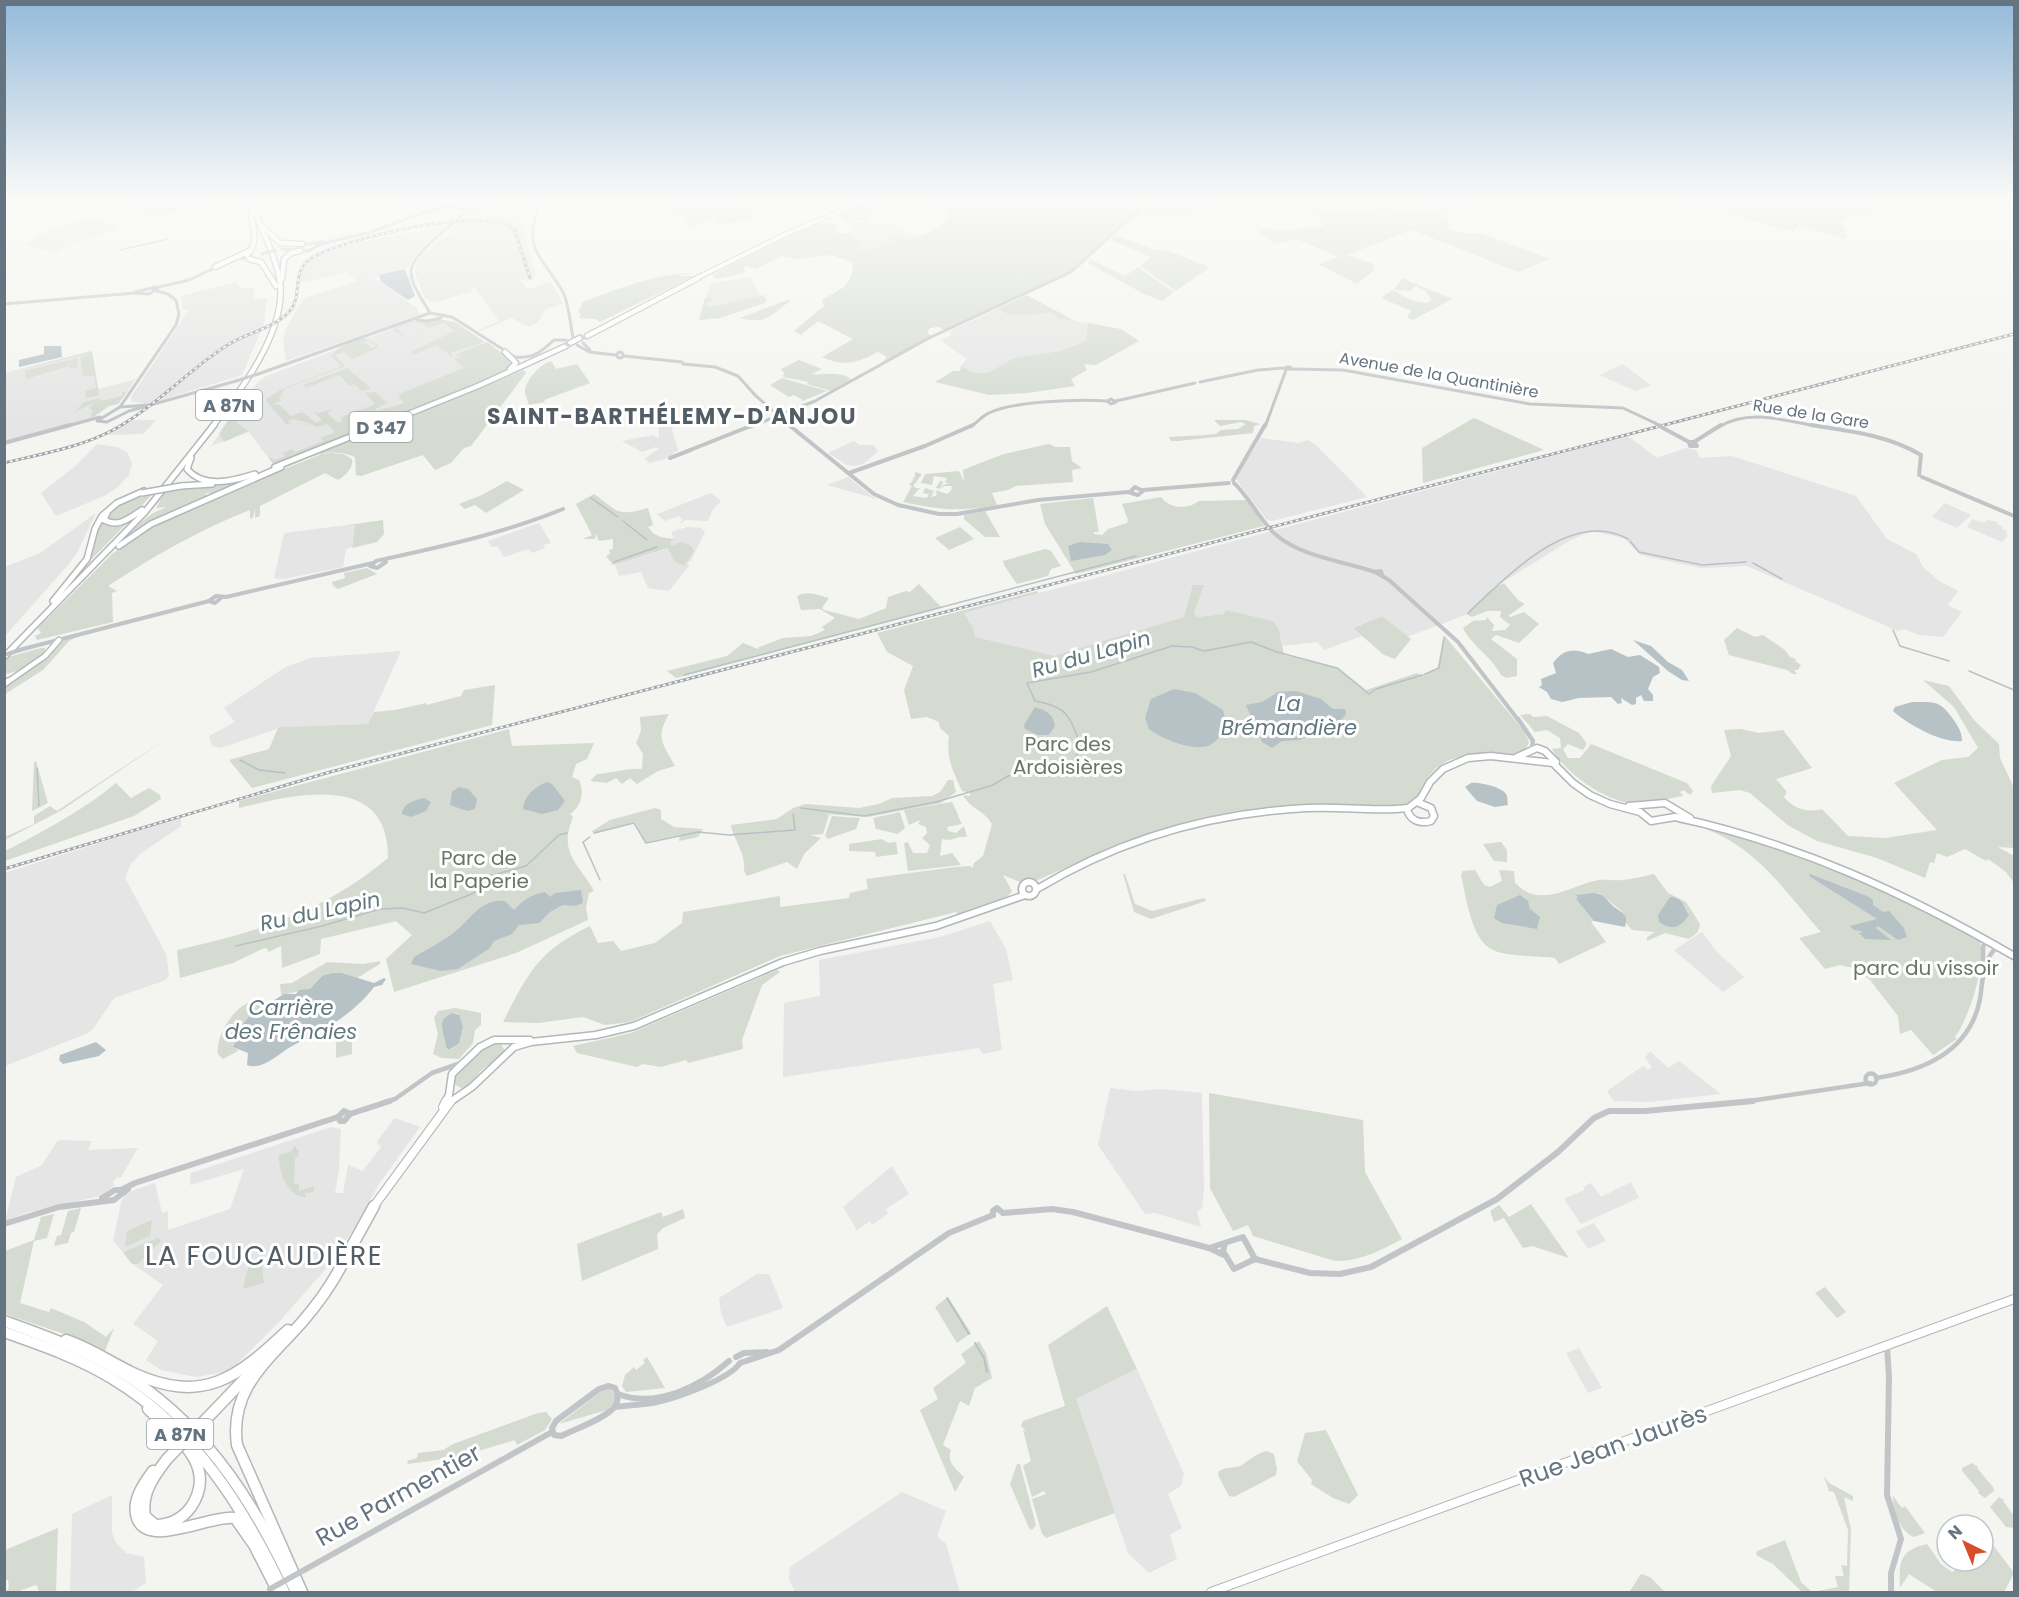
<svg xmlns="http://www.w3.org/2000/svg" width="2019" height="1597" font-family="Poppins,sans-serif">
	<rect width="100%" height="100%" fill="#f4f4f0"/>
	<g fill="#e4e5e4">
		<polygon points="409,200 477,200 413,211"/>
		<polygon points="477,210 520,218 536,275 533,279 526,281 518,278 528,289 551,282 563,304 546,309 538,322 528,327 512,318 481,331 478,330 499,321 475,288 471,288 472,292 438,301 431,302 425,298 415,273 417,262 424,252 430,250 431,246 453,232 452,229 469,212"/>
		<polygon points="93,217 119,228 76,243 55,253 27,245 49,229"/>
		<polygon points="848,222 896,223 915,236 855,257 850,251 847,233 851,230"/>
		<polygon points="447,225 420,248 407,268 367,279 374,278 417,308 419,315 286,361 283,340 286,328 304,298 357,281 346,272 297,284 297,274 313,258 354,244"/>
		<polygon points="751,277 760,296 701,310 711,283"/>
		<polygon points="237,282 241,289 250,287 254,289 255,299 267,298 264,324 242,375 158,401 146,404 131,401 132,395 189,310 183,309 181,296"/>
		<polygon points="997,309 1012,316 1052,313 1064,319 1088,323 1086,341 1060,351 1014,358 988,373 973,373 961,366 967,359 940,340 950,336 952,330"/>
		<polygon points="411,322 423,322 431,328 445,323 458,332 508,358 273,464 249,432 211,446 257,383 266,376"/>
		<polygon points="92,351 98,389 136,379 118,404 109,406 91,419 5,441 5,373"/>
		<polygon points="1623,364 1651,385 1636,391 1599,375"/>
		<polygon points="132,420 156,420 143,434 107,435"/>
		<polygon points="675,420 672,430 678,450 665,459 650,463 644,459 659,449 656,447 642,452 622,441 654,435 655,437 659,437 659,423"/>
		<polygon points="1628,436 1657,458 1686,448 1696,450 1700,458 1732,456 1856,496 1887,539 1916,554 1923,567 1939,581 1958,591 1948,605 1962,612 1943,637 1919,635 1905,629 1898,631 1747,566 1701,568 1640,555 1624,538 1591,531 1569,541 1490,590 1465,615 1407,637 1382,616 1354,627 1362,636 1324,650 1317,642 1283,646 1279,629 1273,621 1224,611 1224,614 1197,617 1194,615 1199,600 1184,617 1052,657 974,637 973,628 964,613"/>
		<polygon points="1261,438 1299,443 1308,440 1316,445 1367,497 1272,521 1267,520 1235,478"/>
		<polygon points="854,441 860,445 873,445 878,451 863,464 854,466 847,465 828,453"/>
		<polygon points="97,444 117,447 127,452 132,464 129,475 119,486 104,496 56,516 41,493 74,467"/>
		<polygon points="848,477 869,494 877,499 827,485"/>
		<polygon points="711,493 721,501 713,509 708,521 685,520 680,524 682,519 679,516 665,521 657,514"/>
		<polygon points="1945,503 1971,515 1957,528 1932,517"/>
		<polygon points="96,513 77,553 68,565 5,636 5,567 40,553"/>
		<polygon points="1972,519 1984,523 1987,520 1998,522 1997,524 2003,527 2002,529 2007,531 2005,534 2008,535 2002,542 1967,527"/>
		<polygon points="539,523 551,543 543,545 545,548 533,553 528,549 504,557 498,547 491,547 488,541"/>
		<polygon points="355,524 352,547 346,549 343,567 284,579 274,578 284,533"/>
		<polygon points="687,527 701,528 705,532 691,560 687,563 689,566 669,591 648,588 641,572 619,576 615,564 664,550 672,546 670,542 674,538 671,532"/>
		<polygon points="401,651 368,724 282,727 221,748 212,746 209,736 235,722 224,708 284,668 310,658"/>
		<polygon points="181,817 181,826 140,854 131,864 125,878 166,954 169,975 166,980 114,998 93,1029 86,1034 5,1066 5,873"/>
		<polygon points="990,921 1006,949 1013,980 993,984 1002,1050 983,1054 979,1048 783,1077 784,1003 820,996 819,960 940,937"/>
		<polygon points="1702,932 1715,950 1744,977 1723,992 1674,950"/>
		<polygon points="1650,1051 1668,1068 1679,1061 1721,1094 1648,1102 1614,1101 1607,1091 1643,1066 1648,1070 1652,1067 1645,1058"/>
		<polygon points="1110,1088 1136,1091 1163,1089 1202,1093 1204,1189 1202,1208 1197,1212 1201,1227 1155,1213 1145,1214 1098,1145"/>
		<polygon points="395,1118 420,1127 379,1184 355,1227 331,1263 279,1322 230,1371 196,1377 161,1370 146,1360 158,1341 133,1324 163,1285 134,1265 113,1241 121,1203 126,1193 155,1183 162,1213 168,1211 168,1230 230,1209 244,1169 190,1185 191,1173 331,1127 341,1129 339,1169 335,1193 343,1193 348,1165 363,1171 381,1147 377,1143 378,1140"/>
		<polygon points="58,1140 92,1141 88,1150 138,1148 121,1177 116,1178 113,1182 114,1186 100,1196 26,1213 5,1221 16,1177 42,1165"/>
		<polygon points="892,1166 909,1194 886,1209 888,1214 872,1225 870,1221 857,1230 843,1207"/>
		<polygon points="1631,1182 1639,1198 1581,1224 1564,1199 1584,1190 1585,1186 1591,1183 1601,1197"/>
		<polygon points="1594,1223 1606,1241 1588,1249 1576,1231"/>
		<polygon points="757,1274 769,1274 783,1308 727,1327 721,1313 719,1298"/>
		<polygon points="1579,1348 1602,1388 1588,1393 1566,1353"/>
		<polygon points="1137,1369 1184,1474 1181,1486 1168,1494 1182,1528 1170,1535 1177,1559 1149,1573 1128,1553 1076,1399"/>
		<polygon points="902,1492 946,1511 937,1536 946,1544 960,1592 795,1592 789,1580 790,1567"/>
		<polygon points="112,1495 112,1532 115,1541 126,1553 144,1557 146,1583 132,1592 70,1592 72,1514"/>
	</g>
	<g fill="#d5dbd1" fill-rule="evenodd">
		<polygon points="143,200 209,200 164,215 156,216 129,207"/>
		<polygon points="690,200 731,200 727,201 730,208 748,205 755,218 719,225 715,219 690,228 684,214 667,213 670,201"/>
		<polygon points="874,200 875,205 866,220 843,221 843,211"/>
		<path d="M942 200H1139L1136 211 1071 271 946 330 938 327 930 328 927 332 931 336 882 363 887 357 878 352C858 363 843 367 822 357L853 339 818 321 801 335 794 331 824 306 822 300C840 289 853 286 853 262L831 255 797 259 781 256 756 269 744 266 745 273 717 279 712 275 814 224 836 223 837 233 849 234 861 244 859 247 863 250 854 253 855 254 892 243 890 241 879 244 898 235 904 239C909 236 911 240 917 237 928 232 947 228 948 213L939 202Z"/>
		<polygon points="1156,200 1206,200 1206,212 1190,210 1193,217 1142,213"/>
		<polygon points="1421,200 1474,200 1470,201 1474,203 1445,214"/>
		<polygon points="1680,200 1865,200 1863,202 1879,212 1841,220 1847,238 1843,239 1800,224 1793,232 1740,217 1717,207 1711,211"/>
		<path d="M1387 206 1393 210 1387 212H1434L1451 222 1447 227C1457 232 1468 235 1480 233L1550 259 1518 272 1412 230 1347 255 1374 264V270L1357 284 1318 264 1338 257 1297 239 1275 244 1258 231 1271 228 1280 231 1325 226 1310 210 1371 211Z"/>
		<polygon points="1116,236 1156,250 1165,250 1210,267 1176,291 1140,266 1151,257 1111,240"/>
		<polygon points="1091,260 1125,276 1138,267 1174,292 1162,301 1144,294 1088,263"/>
		<path d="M694 273 678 276H694L600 322 595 319 579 318 581 314 578 312 583 302C620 288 654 274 694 273Z"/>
		<polygon points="1402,278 1452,299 1413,320 1407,317 1412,311 1381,298 1392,290 1413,301 1427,303 1432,300 1425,290 1416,286 1411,291 1394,290"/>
		<polygon points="764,295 767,301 765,303 720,318 699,320 705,298 712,298 712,301 706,304 710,307"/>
		<polygon points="1027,295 1075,321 1058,318 1052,313 1012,316 997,309"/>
		<path d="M787 300 790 301C772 314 768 325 740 318Z"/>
		<polygon points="437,319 455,322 485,342 452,352 452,357 437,345 413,355 411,352 414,350 449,334 447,333 455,332 445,323 407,335 428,328 422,323 410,322 396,328 405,336 404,337 394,331 395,327 411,321 428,322"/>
		<polygon points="1088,323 1121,329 1139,341 1096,365 1084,364 1087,370 1071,379 1075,386 1028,393 989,395 935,382 953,371 960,371 961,366 973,373 988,373 1014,358 1060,351 1086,341"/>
		<path d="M365 338 374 342 371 343 369 340 364 342 372 348 377 346 372 344 375 343 378 345V348L352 359 344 352 335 355 345 366 285 389 279 398 281 401 274 404 280 405 291 416 302 412 316 423 322 420 314 412 320 413 330 409 334 412 329 410 328 414 338 423 343 421 341 418C354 410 365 409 375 404L365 393 375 392 387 403 375 409 377 411 404 403 398 397 401 396 399 394 464 368 453 358H460L455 355 487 342 514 362 511 368 492 377 275 466 268 457 276 460 285 456 283 453 292 449 295 452 323 441 321 438 335 432 327 424 317 427 311 424 300 428 310 423 292 419 287 422H292L287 425 266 401V399L280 390 340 367 341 365 331 356C339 345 352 342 365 338Z"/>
		<polygon points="92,351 99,395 86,398 85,391 96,388 94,375 83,377 80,357 91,353 5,373"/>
		<polygon points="77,358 78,367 70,369 70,366 26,379 25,371 20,372"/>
		<path d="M799 360 822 369 812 374C826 375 839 371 851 379L831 391 807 384 808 382 783 377 784 373 781 369Z"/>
		<path d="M551 361 556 369 577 364 590 383 544 400 545 402 529 405C528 401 525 395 525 391 526 379 541 364 551 361Z"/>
		<polygon points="347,368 371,388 362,391 354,384 350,386 339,375 306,388 303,385"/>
		<path d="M524 370 526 373 471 446 464 448 451 463 435 470 423 455 361 476 356 475 355 457C323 444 303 463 273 472Z"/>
		<polygon points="782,378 827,391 800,402 803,400 794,395 789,397 770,385"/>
		<polygon points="119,392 127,392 118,404 109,406 92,418 91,414 93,411 89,407 97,401 75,412 84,402 100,398 101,401 122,396 122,392"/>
		<polygon points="230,417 248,431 224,442 219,434"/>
		<polygon points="1474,418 1544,450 1423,483 1422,448"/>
		<polygon points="1214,420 1245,420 1260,424 1254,426 1253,433 1178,441 1171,441 1169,437 1206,435 1216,434 1221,430 1238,429 1246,424 1241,422 1220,426"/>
		<path d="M1049 444 1055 447H1070L1072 461 1082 468 1072 470 1073 482 1016 486 1008 490 992 493 997 505C957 512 942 510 903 502L912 486 909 485 914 479 912 478 915 477V472L922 474 913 486 916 488H920L913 496 927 498 929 494 923 493 925 488 934 491 931 497 936 496 937 493 935 490 947 494 951 491 952 486H944L941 489 943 485 949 483 943 482 940 489 936 488 940 481 945 482 947 478 934 476 932 485 921 483 925 474 959 471 964 482 963 470 965 469 1004 454Z"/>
		<path d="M332 453 343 454 352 459C354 468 345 476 338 480L325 473 260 506V516L255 518V508L253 518 250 519V510C199 530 154 556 108 586L117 591 112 593 113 622 37 640 35 636 41 633 38 628 112 554 149 527 216 496 322 454Z"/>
		<polygon points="253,478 213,494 204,493 209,496 172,513 119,544 159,498 161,499 140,523 153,513 167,507 156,508 167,488 211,486"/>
		<polygon points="507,481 524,490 486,513 475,505 465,509 459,504 482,495"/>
		<path d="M156 490C140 507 132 522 107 520 109 502 141 495 156 490Z"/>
		<path d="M594 494C619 512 617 517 648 508L653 525 648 527 653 533 660 537 674 539 670 542 672 546 681 542 690 545 694 551 684 566 674 561 668 548 613 565 606 556 610 554 609 550 613 549V539L599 541 596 534 595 539H583L592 535 576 504Z"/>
		<path d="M1161 497C1169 509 1188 510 1199 501L1247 500 1264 526 1076 574 1045 524 1040 504 1093 498 1099 532H1094V534L1102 535 1108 529 1127 523 1128 520 1122 504Z"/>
		<polygon points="985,511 1000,537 985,537 964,519 964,515"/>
		<polygon points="101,520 110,525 130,520 83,568"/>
		<polygon points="383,520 384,534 377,542 352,548 355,525 348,525"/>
		<polygon points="960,527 974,539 949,550 935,538"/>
		<polygon points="1045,549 1051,551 1061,566 1051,569 1048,576 1017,584 1004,565 1003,561"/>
		<polygon points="367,568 377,574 338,589 333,586 332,582 345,578 344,573"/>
		<path d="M1504 583 1518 600 1525 604 1508 616 1511 617 1524 612 1539 624 1519 643 1496 635 1491 639 1517 659V676L1506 678 1501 675C1492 657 1470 644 1463 628L1473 621 1486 620 1487 617 1494 625 1492 631 1505 630 1510 625 1500 617 1501 611H1487L1472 617 1466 614 1490 590Z"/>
		<path d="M919 584 942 608 676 678 667 671 727 656 743 643 758 649 759 647 783 638 811 636 825 630 822 627 835 618 820 609 801 610 797 596C807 590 818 595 829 598L822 608 824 610 859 619 886 608 888 597 906 591 910 592Z"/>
		<path d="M1193 585H1204L1194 614 1197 617 1224 614 1225 610 1273 621 1279 629 1284 655 1339 668 1366 690 1417 673 1420 675 1437 670 1444 635 1523 730 1529 742 1525 751 1517 755 1475 753 1449 760 1436 768 1427 778 1418 798 1403 806 1309 805 1261 808 1204 818 1121 843 1031 883 1020 882 1003 875 1012 891 1008 896 968 913 958 915 956 912 780 956 630 1022 605 1025 583 1017 538 1023 503 1022C528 973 538 951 590 926L598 943 613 941 621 951 655 943 682 923 683 912 780 896V907L849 898 850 893 868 889 866 879 955 867 970 866 973 868 974 863 983 856 992 824C985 811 969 808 963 795L970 796V793L962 791C953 771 946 759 949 736L940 728 939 722 927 717 911 719 904 690 913 666 887 652 877 633 1037 591 1039 593 964 613 973 628 975 637 1054 656 1184 617Z"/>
		<polygon points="1382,616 1411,639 1395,659 1384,655 1353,628"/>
		<polygon points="1737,628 1755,637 1763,635 1785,650 1790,657 1796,659 1795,661 1801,665 1798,670 1794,670 1797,674 1793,674 1787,670 1729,655 1724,640"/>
		<polygon points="81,635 69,641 43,670 5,694 4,687 47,658 60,642"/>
		<path d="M41 648H45V651C36 663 19 672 5 674V662L8 657Z"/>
		<path d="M1923 680 1949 686 1974 720 1999 744 2000 758 2014 788V848L1998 847 2014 856V883L2006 872 1988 859 1986 861 1965 849 1947 857 1937 853 1934 863 1930 862 1925 878 1877 858 1817 841 1789 826 1750 793 1740 790 1712 793 1711 786 1731 756 1724 730 1741 729 1759 733 1783 730 1812 768 1776 779 1787 792 1784 797C1794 809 1807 813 1822 809L1848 836 1885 838 1937 830 1894 783 1942 760 1968 757 1978 748 1954 707Z"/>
		<polygon points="495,685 492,725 252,788 229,760 269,749 278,728 282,727 368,724 374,712 395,710 426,703 426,705 461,696 464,690"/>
		<path d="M669 714C655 738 663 744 675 766L658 771 637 784 630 778 622 784 616 778 607 783 590 781 597 774C613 773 627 768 642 769L643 754 636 743 641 731 640 717Z"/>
		<path d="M1530 714 1533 717 1547 716 1579 733 1587 744 1583 750 1568 744 1563 749 1568 758H1580L1591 744 1687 783 1693 791 1691 794H1688L1684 790 1680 792 1683 796C1668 798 1647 806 1632 804 1603 799 1566 774 1552 749L1561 748 1560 738 1547 730 1535 732 1520 715Z"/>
		<path d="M509 729 512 746 594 743 587 759 576 764 572 777 579 780C585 792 581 807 570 814L573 817C558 854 578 862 594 891L589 893 586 908 588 920 516 953 394 992 386 959 412 935 396 921 321 939 320 954 282 968 281 946 269 952 266 948 262 949 233 963 180 978 177 950C258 932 323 912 388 858 389 770 293 795 239 808V801Z"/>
		<polygon points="169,737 62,810 5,840 5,837 34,824 34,816 50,806 57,811"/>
		<polygon points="36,761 48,803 32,811 34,762"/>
		<path d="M948 780H953L956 792 941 803 868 817 826 814 829 815 823 834 810 835 821 838 804 854 797 869 787 862 747 876 744 871C746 852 734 842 731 825L777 819 793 808 806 804 859 808 879 804 892 798 932 796 940 792Z"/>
		<path d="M116 783 131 798 149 788 160 795 161 799 134 816 5 861V851C44 831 82 811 116 783Z"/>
		<path d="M952 802 959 817 957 818H959L962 824 947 827 948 831 956 833 964 826 967 837C957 835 952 842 942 839L940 856 952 853 961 865 908 871 904 843 908 842 913 853H927L930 845 922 838 927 833 926 827 918 824 920 820 909 825 904 810Z"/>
		<polygon points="655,808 661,810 661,819 674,827 703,829 698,837 679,841 680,835 646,842 635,822 597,833 591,832 610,820"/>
		<polygon points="900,812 905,828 898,834 876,829 873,818"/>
		<polygon points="832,816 860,818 856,829 828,839 825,836"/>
		<path d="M1679 820 1770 843 1893 892 1979 939C1988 961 1969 1018 1955 1037L1957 1039 1933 1055 1911 1030 1900 1034 1898 1016 1870 980 1853 968 1840 965 1825 969 1799 938 1821 932C1786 893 1761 852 1711 831 1701 826 1690 826 1679 823Z"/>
		<polygon points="882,839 888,843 896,842 898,854 876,857 875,852 849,851 849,844"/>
		<polygon points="1501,842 1507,850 1507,862 1494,861 1483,844"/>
		<path d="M1475 870 1484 885 1490 887 1502 881 1499 870 1514 871 1515 883C1542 910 1570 885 1599 880 1606 879 1614 881 1622 880 1633 879 1644 876 1654 874L1668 893 1686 902 1700 924C1699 932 1696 934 1689 939L1665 933 1647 941V937L1655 932 1632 930 1626 923 1623 912 1599 893 1577 895 1579 899 1577 900 1594 921 1591 922 1606 942 1559 964 1555 958 1548 957C1537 957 1501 955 1493 950 1471 940 1466 896 1461 875L1463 871Z"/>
		<polygon points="1123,874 1125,874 1135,904 1152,911 1204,898 1206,901 1151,919 1134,912"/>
		<polygon points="380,961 380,964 357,978 342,973 332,973 321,977 310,989 281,995 280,984 292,983 327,962 363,964"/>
		<polygon points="777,970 780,972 762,985 742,1040 743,1049 688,1063 686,1060 661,1067 642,1064 637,1067 577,1053 573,1046 631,1033"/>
		<path d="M271 1001 242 1023 233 1045 238 1051 223 1059 218 1054C215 1037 234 1005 252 1002 258 1001 265 1002 271 1001Z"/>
		<path d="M455 1008 481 1013V1025L475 1030 473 1043 459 1059 442 1058 433 1054 438 1034 434 1018 438 1011ZM457 1013 463 1025 452 1049 449 1050 446 1047 442 1029 446 1016Z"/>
		<polygon points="352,1031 352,1054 336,1058 336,1041"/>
		<path d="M493 1043H500L504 1049C501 1061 491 1062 483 1069 474 1077 474 1086 461 1088L454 1084 455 1074 484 1047Z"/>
		<path d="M1209 1093 1363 1120 1365 1172 1402 1239C1381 1250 1360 1262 1335 1261L1253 1236 1248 1225 1233 1231 1210 1188Z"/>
		<path d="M296 1146V1150L299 1149 298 1157 295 1158 294 1184H299V1191L314 1186V1192L305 1193 306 1197C288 1198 278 1171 279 1155L292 1151 293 1147Z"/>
		<polygon points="1531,1204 1569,1258 1532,1246 1523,1248 1504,1218 1494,1222 1490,1211 1499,1205 1509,1217"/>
		<polygon points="81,1208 74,1232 71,1233 68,1243 54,1246 57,1236 61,1235 68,1211"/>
		<polygon points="683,1209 685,1218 663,1228 657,1234 658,1249 582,1281 577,1244 661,1212 663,1217"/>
		<polygon points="54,1214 47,1238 34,1241 20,1303 49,1312 51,1308 84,1322 106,1337 114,1328 105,1351 64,1334 5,1314 5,1251 34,1240 41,1217"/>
		<polygon points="152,1220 150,1236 125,1247 127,1231"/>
		<polygon points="158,1238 161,1241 138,1264 132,1264 124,1254 126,1251"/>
		<path d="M261 1260 264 1283 243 1289C246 1276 246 1262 261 1260Z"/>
		<polygon points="1825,1287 1846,1312 1837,1318 1815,1293"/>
		<polygon points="948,1297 971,1333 957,1343 935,1307"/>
		<polygon points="1107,1306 1137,1369 1076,1399 1115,1513 1046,1538 1042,1534 1032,1499 1046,1494 1044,1491 1032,1497 1023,1466 1031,1461 1023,1430 1026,1431 1021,1426 1023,1421 1065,1406 1048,1345"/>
		<path d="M979 1341 986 1353 992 1378 975 1388 969 1406 960 1401 943 1445 951 1450C946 1462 956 1469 964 1477L955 1492 920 1410 938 1399 933 1388 966 1363 961 1354Z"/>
		<polygon points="647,1357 665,1388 626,1392 622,1386 625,1375 634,1367 636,1370 645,1363 643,1360"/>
		<path d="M608 1389 613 1392C617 1399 613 1404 607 1410L559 1424 603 1390Z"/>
		<polygon points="546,1412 552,1419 545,1430 517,1445 515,1440 458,1457 408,1464 407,1461 417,1458 418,1453 443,1450 453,1444 538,1413"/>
		<polygon points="1326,1430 1358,1495 1349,1504 1333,1498 1311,1484 1312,1480 1297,1461 1305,1433"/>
		<path d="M1267 1451 1274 1454 1277 1469 1276 1475 1234 1497 1229 1496 1218 1475 1219 1471C1227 1466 1235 1469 1242 1465 1251 1459 1257 1453 1267 1451Z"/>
		<polygon points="1972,1463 1978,1467 1977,1468 1993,1487 1994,1491 1985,1498 1978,1493 1979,1491 1962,1471 1962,1468"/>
		<polygon points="1017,1464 1020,1464 1036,1525 1032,1530 1029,1528 1010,1484"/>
		<polygon points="1824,1476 1829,1483 1853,1496 1853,1501 1844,1497 1851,1530 1849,1592 1802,1592 1773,1564 1756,1555 1757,1551 1785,1540 1801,1582 1812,1592 1838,1587 1835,1576 1844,1576 1841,1565 1847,1566 1848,1530 1834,1492 1829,1491"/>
		<path d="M1893 1496 1902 1508 1905 1506 1925 1533 1914 1537C1901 1533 1892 1510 1893 1496Z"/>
		<polygon points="1999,1497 2004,1500 2003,1501 2014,1516 2014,1528 2006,1527 1990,1507"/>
		<path d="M58 1528 56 1592H39L37 1585C23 1588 23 1593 6 1592L9 1587 8 1580H5V1550Z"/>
		<path d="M1927 1544 1941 1564 1952 1572 1971 1561H1983V1554L1993 1545 2014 1573 2004 1592H1937L1909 1574 1900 1588C1899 1563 1899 1550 1927 1544Z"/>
		<polygon points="1641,1574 1650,1577 1665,1592 1632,1592 1630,1591"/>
	</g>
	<g fill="#b7c2c6">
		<polygon points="405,269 415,296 408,300 381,282 379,275"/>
		<polygon points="44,346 61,346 62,357 19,367 19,360 44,354"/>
		<polygon points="1080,542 1108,544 1112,550 1105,555 1071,561 1068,546"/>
		<polygon points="1633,640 1651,646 1668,662 1682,670 1689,681 1682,680 1668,671"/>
		<path d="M1611 649 1628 657 1640 655 1659 667 1660 673 1653 677 1648 689 1653 695V701H1644L1641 695 1636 698V704L1632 705 1621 698 1622 703 1618 704 1611 697 1579 698 1562 702 1551 699 1547 692 1539 687 1542 685 1541 679 1556 673 1553 663C1563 649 1575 648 1588 654Z"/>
		<path d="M1174 689 1195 693 1223 710 1227 726C1224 732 1215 744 1208 746 1192 751 1162 739 1149 729L1145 718 1151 699Z"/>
		<polygon points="1296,691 1321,699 1333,709 1345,709 1346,714 1342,719 1300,740 1282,741 1272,748 1262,742 1246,705 1262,702 1278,692"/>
		<path d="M1912 702C1934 702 1940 700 1953 719 1958 726 1962 732 1962 741 1943 744 1907 724 1893 711L1895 707Z"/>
		<path d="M1035 707C1046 711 1053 713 1055 726L1049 735H1037L1025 729 1024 725Z"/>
		<path d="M548 782 552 784 565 801 558 810 542 814 523 809C524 796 536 785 548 782Z"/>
		<path d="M1471 783C1479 782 1504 787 1507 796 1508 799 1507 802 1508 805L1495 807 1477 801 1465 787Z"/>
		<polygon points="459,787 468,789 477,799 475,809 467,811 450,805 452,792"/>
		<path d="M424 798 431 802 426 811 411 817 402 814C402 804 415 800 424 798Z"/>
		<polygon points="1810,874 1867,896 1873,900 1873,905 1883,912 1889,911 1904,928 1907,937 1898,940 1878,926 1876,928 1891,940 1865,939 1859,933 1863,932 1861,931 1854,930 1850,926 1877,919 1809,876"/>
		<path d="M581 890 583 903 575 906 563 905 550 912 539 923 519 925 512 934 494 941 490 948 458 969 441 971 411 964 414 957C426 950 439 943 451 935 469 922 480 898 505 901L514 910C523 900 532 894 545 892L550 897 555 893Z"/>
		<path d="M1594 893C1604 894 1605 898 1611 904 1621 914 1629 911 1625 927L1594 921 1576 899 1578 898 1576 895Z"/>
		<polygon points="1520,895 1528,901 1530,909 1540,917 1537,929 1502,923 1494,918 1497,905"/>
		<path d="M1670 897C1683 897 1683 907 1689 915 1680 928 1672 931 1659 922L1658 915Z"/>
		<path d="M332 973H342L374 983 384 978 386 979 382 985 374 987C351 1017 324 1029 292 1046 279 1053 263 1071 247 1065L248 1053 233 1047 240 1026 253 1013 284 994H296L299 990 310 989 322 976Z"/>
		<path d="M453 1013 459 1015 463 1026 459 1043 449 1050 446 1047C444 1032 435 1019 453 1013Z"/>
		<polygon points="96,1042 106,1050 99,1056 63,1064 59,1060 60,1055"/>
	</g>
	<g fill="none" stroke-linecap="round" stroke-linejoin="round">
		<g stroke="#b7c2c6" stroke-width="1.5">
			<polyline points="120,250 168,239"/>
			<polyline points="591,498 618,517"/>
			<polyline points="623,521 647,540"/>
			<polyline points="1630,541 1639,552 1702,565 1746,562"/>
			<polyline points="614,562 657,547"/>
			<polyline points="1753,563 1782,579"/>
			<path d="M1468 613C1507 577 1571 507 1628 539"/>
			<polyline points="1893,630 1900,646 1949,661"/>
			<polyline points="1969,671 2014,690"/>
			<polyline points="1425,674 1439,668 1444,638"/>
			<polyline points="684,675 1136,556"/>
			<polyline points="240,760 259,770 285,773"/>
			<polyline points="37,768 39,806"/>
			<path d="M801 808 864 816 936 802 993 785 1008 776 1059 764 1071 765 1081 747C1070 717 1069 707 1035 701L1027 683 1091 672 1172 646 1192 647 1204 651 1251 642 1277 652 1337 668 1369 694 1376 689 1422 675"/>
			<polyline points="594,833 634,823 646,843 698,832 729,835 795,830 793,814"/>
			<polyline points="590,837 583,842 600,880"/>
			<polyline points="236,946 322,926 380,909 403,908 424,913 474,893 486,877 526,866 559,835 567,833"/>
		</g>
		<g stroke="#b7c2c6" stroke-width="2">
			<polyline points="947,1298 969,1334"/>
			<polyline points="975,1343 984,1358 987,1372"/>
		</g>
		<g stroke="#b2b7ba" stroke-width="5">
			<polyline id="secondary-far3" points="4,204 12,200"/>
		</g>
		<g stroke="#b2b7ba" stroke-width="7">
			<polyline id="secondary-far2" points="6,683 45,656 59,640"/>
		</g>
		<g stroke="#b2b7ba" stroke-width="9">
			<g id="secondary-far1">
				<polyline points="1517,757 1537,748 1545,751 1556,762"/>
				<path d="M1417 802 1431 808 1434 816 1431 821C1420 824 1410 821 1407 809L1421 798 1430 782 1443 769 1468 758 1491 756 1553 763 1573 783 1590 795 1610 804 1640 812"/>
				<polyline points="1629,806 1665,803 1690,818"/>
				<polyline points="1640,812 1651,821 1675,817"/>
				<path d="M1675 817C1799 844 1905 893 2014 956"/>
				<circle cx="1029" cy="889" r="7"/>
				<path d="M1037 889C1120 839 1210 813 1307 808 1341 806 1374 812 1408 808"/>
				<polyline points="445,1102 449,1095 452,1074 480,1047 494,1040 530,1040"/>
				<polyline points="450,1102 472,1087 514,1047 531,1042 596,1035 634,1026 783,962 820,951 936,926 1025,895"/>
			</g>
		</g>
		<g stroke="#b2b7ba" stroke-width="10">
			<g id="secondary">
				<polyline points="443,1107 446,1101"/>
				<polyline points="374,1206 451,1101"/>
				<polyline points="1211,1592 2014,1299"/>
			</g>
		</g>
		<g stroke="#b2b7ba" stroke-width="6">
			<polyline id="primary" points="693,280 786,234 867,200"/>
		</g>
		<g stroke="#b4b7ba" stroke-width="7">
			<g id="trunk-far1">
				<polyline points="587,336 698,278"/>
				<polyline points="570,343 580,338"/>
				<polyline points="505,352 516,363 510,369"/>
				<polyline points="376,427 478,386 566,346"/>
			</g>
		</g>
		<g stroke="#b4b7ba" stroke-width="8">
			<polyline id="trunk" points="275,467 380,425"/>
		</g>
		<g stroke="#b4b7ba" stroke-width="7">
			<g id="motorway-far2">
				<polyline points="263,227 280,243 302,244"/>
				<path d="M247 255C260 242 252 227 251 211"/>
				<polyline points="249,259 261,262 276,286"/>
				<polyline points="215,267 249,251"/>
				<polyline points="282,279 284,259 291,253 300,251"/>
				<path d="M212 427C241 391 286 331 280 283 276 255 260 226 250 200"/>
			</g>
		</g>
		<g stroke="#b4b7ba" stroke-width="8">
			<g id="motorway-far1">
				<path d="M191 458 187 469C204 489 233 481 255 474"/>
				<polyline points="181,486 212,484"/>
				<path d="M107 513 104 520C119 528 129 518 142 510"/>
				<polyline points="119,546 151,524 281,467"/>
				<polyline points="53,601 87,559 95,529 102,516 117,503 144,491"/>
				<polyline points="4,657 145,512 214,425"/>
				<polyline points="4,684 8,681"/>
			</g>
		</g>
		<g stroke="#b4b7ba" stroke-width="13">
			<g id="motorway">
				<polyline points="347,1255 374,1206"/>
				<path d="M4 1321C48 1337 94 1353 133 1380 210 1431 258 1510 296 1592"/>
				<path d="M4 1332C41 1345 79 1358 113 1379 194 1428 244 1508 284 1592"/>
				<path d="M66 1340C90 1348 110 1362 133 1373 203 1405 237 1378 288 1330"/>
				<path d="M148 1409C175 1436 219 1465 191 1507 182 1519 169 1525 155 1525L145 1516C141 1493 154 1476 167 1459"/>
				<polyline points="213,1412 255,1368"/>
				<path d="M153 1471C144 1483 131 1501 137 1518 148 1549 208 1515 235 1518L254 1545 278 1592"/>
				<path d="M302 1592 237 1445C229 1388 269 1360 303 1321 321 1300 337 1277 348 1252"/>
			</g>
		</g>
		<g stroke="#c2c5c8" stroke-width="3">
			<path d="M541 200C521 249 540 253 563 292 569 304 570 323 573 337"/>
			<polyline points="454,208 472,210 481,203"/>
			<polyline points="299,245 323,242"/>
			<polyline points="282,249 308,251 321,244 371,232 424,212 467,202 495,200"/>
			<polyline points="240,258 246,259 252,256"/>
			<polyline points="135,292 156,287"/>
			<polyline points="4,304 135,293 149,294 159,287 189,280 219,266"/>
			<path d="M430 313C424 302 410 284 411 271 413 252 454 223 468 211"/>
			<polyline points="417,320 427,321 441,318"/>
			<polyline points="583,343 590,350"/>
			<polyline points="577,345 589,352 616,355"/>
			<circle cx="620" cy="355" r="3"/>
			<polyline points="624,356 682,362"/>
			<polyline points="683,364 715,367 738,376 755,395 791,427"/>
			<polygon points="1287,367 1290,367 1292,369 1285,369"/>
			<polyline points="1292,369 1343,370 1530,404 1623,408 1655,423"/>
			<path d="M258 374 430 313 452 317 515 357C533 359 541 352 554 340H566"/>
			<polyline points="1200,382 1258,370 1284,368"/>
			<polygon points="1111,399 1116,402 1111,404 1107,401"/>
			<polyline points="1116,401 1195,383"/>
			<polyline points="149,405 120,407 97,421 107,422 129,411 236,381"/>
			<polyline points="120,407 176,325 179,314 176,300 168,294 154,290"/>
			<polyline points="64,427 100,417"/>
			<polyline points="750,427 815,401 929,338 1071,272 1150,200"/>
			<path d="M970 427C977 423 983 415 989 413 1014 401 1079 399 1107 401"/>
			<polyline points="1265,427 1286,370"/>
			<path d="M1719 427C1749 408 1787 421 1821 427"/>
		</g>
		<g stroke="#c2c5c8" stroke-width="4">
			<polyline points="789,425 874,494 898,505 939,514 957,514 1038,500 1128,492 1138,495 1143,491 1135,487 1130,492"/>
			<path d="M1811 425C1849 431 1888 435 1921 455L1919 475"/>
			<polyline points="1663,428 1689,442 1690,446 1697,446 1694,442"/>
			<polyline points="1689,442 1694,442 1721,425"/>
			<polyline points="4,443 70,425"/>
			<polyline points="670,458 753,425"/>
			<polyline points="670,458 691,450"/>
			<polyline points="849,473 925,446 973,425"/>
			<polyline points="1922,477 2014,516"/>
			<polyline points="1233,480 1265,425"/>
			<path d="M1234 483C1250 498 1259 519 1275 534 1301 557 1343 561 1375 572"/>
			<polyline points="1143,490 1229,483"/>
			<polyline points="370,566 377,568 386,562"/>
			<path d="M371 566 376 561C440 547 502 534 563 509"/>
			<polyline points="1382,575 1381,571 1375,572 1389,580 1458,642 1519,721"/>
			<polyline points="209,601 215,603 221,598"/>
			<polyline points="23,649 209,601 216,596 226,597 373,563"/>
		</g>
		<g stroke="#c2c5c8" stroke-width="4.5">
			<polyline points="1518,719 1533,741 1532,749"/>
			<polyline points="1983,965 1983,947 1986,940"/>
			<circle cx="1871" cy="1079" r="5.5"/>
			<path d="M1876 1078C1924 1071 1970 1051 1980 999 1983 980 1982 961 1997 947"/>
			<polyline points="385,1102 395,1099 432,1073 461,1063"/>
			<polyline points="1743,1102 1870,1083"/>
		</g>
		<g stroke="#c2c5c8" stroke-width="6">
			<polyline points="338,1117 340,1121 344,1121 350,1114"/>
			<polyline points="121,1190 135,1183 338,1117 344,1111 350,1114 390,1101"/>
			<polyline points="102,1198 115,1190 121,1190"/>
			<polyline points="1003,1213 1052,1209 1073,1212 1209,1248 1224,1255"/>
			<polyline points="993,1215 993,1211 997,1208 1003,1213"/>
			<polyline points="4,1224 59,1207 114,1200 128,1189"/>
			<polyline points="1225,1244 1223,1251 1234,1269 1255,1259"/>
			<polyline points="1209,1248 1243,1237 1255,1259"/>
			<polyline points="1255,1259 1310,1273 1340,1274 1371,1267 1497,1199 1558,1152 1594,1118 1609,1111 1645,1111 1753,1101"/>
			<polyline points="1887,1346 1889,1377 1887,1495 1901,1539 1891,1573 1891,1592"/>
			<polyline points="736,1357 744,1353 767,1352"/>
			<path d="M608 1386 615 1388C618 1394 619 1400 615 1406 609 1417 573 1430 561 1436L554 1435 552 1428 556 1421 599 1389Z"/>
			<path d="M618 1394C656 1409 701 1386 729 1361"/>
			<path d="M615 1407C629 1405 643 1405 657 1402 676 1398 730 1379 740 1363L779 1350 949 1233 993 1215"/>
			<polyline points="306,1569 552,1432"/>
		</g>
		<use href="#secondary-far3" stroke="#fff" stroke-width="3"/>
		<use href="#secondary-far2" stroke="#fff" stroke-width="4.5"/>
		<use href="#secondary-far1" stroke="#fff" stroke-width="6"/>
		<use href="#secondary" stroke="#fff" stroke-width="8"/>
		<use href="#primary" stroke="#fff" stroke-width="4"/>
		<use href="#trunk-far1" stroke="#fff" stroke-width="4.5"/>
		<use href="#trunk" stroke="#fff" stroke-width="5"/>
		<use href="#motorway-far2" stroke="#fff" stroke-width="4.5"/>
		<use href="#motorway-far1" stroke="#fff" stroke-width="5"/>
		<use href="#motorway" stroke="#fff" stroke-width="10"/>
		<g stroke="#a0a6ab" stroke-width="3">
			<g id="rail">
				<path d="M4 463C40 454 79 448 113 430 154 408 186 372 226 346 245 333 273 329 289 312 304 296 290 273 310 259 338 240 492 202 515 231L530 278"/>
				<polyline points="4,869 330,772 2014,334"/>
			</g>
		</g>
		<use href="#rail" stroke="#fff" stroke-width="1.5" stroke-dasharray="3" stroke-linecap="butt"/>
		<g stroke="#b4b7ba" stroke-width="8" stroke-linecap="butt">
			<polyline id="motorway-bridge-far1" points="142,493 181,486"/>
		</g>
		<g stroke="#b4b7ba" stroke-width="13" stroke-linecap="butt">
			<polyline id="motorway-bridge" points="167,1459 213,1412"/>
		</g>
		<g stroke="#c2c5c8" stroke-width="3">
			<polyline points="262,254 276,250"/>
			<polyline points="582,337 585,338"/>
			<polyline points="566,344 570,346"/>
			<polyline points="236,381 258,374"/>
			<polyline points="1655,423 1661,427"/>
		</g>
		<g stroke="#c2c5c8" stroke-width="4">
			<polyline points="1659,425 1663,428"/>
			<polyline points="4,655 23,649"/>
		</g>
		<polyline stroke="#c2c5c8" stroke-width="6" points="270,1589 306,1569"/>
		<use href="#motorway-bridge-far1" stroke="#fff" stroke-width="5"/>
		<use href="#motorway-bridge" stroke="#fff" stroke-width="10"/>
	</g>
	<linearGradient id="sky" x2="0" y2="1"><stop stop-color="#94bada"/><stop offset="0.47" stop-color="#fafaf8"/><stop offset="1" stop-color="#fafaf8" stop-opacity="0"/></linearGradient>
	<rect width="2019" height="423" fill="url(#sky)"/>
	<g text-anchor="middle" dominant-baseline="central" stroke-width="6" stroke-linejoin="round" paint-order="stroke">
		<g font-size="16" fill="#647480" stroke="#fff">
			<text transform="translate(1439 375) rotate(10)">Avenue de la Quantinière</text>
			<text transform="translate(1811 414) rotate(9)">Rue de la Gare</text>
		</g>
		<g fill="#fff" stroke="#929ea6" stroke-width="1.5">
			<rect x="196" y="390" width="66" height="30" rx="4.5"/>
			<rect x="349.5" y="412" width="63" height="30" rx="4.5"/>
			<rect x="147" y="1419" width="66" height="30" rx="4.5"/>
		</g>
		<g font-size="18" font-weight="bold" fill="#647480">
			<text x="229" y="405">A 87N</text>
			<text x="381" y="427">D 347</text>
			<text x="180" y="1434">A 87N</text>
		</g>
		<g font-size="20" fill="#687763" stroke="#fff">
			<text x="1068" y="744">Parc des<tspan x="1068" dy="23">Ardoisières</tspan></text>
			<text x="479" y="858">Parc de<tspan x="479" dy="23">la Paperie</tspan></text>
			<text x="1926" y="968">parc du vissoir</text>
		</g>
		<g font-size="21" font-style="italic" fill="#60777d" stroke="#fff">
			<text transform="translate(1091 654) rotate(-16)">Ru du Lapin</text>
			<text x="1289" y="703">La<tspan x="1289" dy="24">Brémandière</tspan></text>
			<text transform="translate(320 911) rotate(-12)">Ru du Lapin</text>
			<text x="291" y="1007">Carrière<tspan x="291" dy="24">des Frênaies</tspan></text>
		</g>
		<g font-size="22" font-weight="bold" letter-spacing="1.5" fill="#525d65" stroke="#fff">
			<text x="672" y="416">SAINT-BARTHÉLEMY-D'ANJOU</text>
		</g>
		<g font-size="24" fill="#647480" stroke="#fff">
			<text transform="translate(1613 1446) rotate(-20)">Rue Jean Jaurès</text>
			<text transform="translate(398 1495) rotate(-29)">Rue Parmentier</text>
		</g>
		<g font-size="27" letter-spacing="1.5" fill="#525d65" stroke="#fff">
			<text x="264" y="1255">LA FOUCAUDIÈRE</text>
		</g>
	</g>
	<rect width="2019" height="1597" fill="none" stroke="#647480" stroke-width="12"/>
	<g transform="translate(1965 1543) rotate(317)"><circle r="28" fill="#ffffff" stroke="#c1c7cc" stroke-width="1.5"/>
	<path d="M0-4.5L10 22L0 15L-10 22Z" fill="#da4d2a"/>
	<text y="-9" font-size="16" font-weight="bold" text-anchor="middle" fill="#647480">N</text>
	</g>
</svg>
